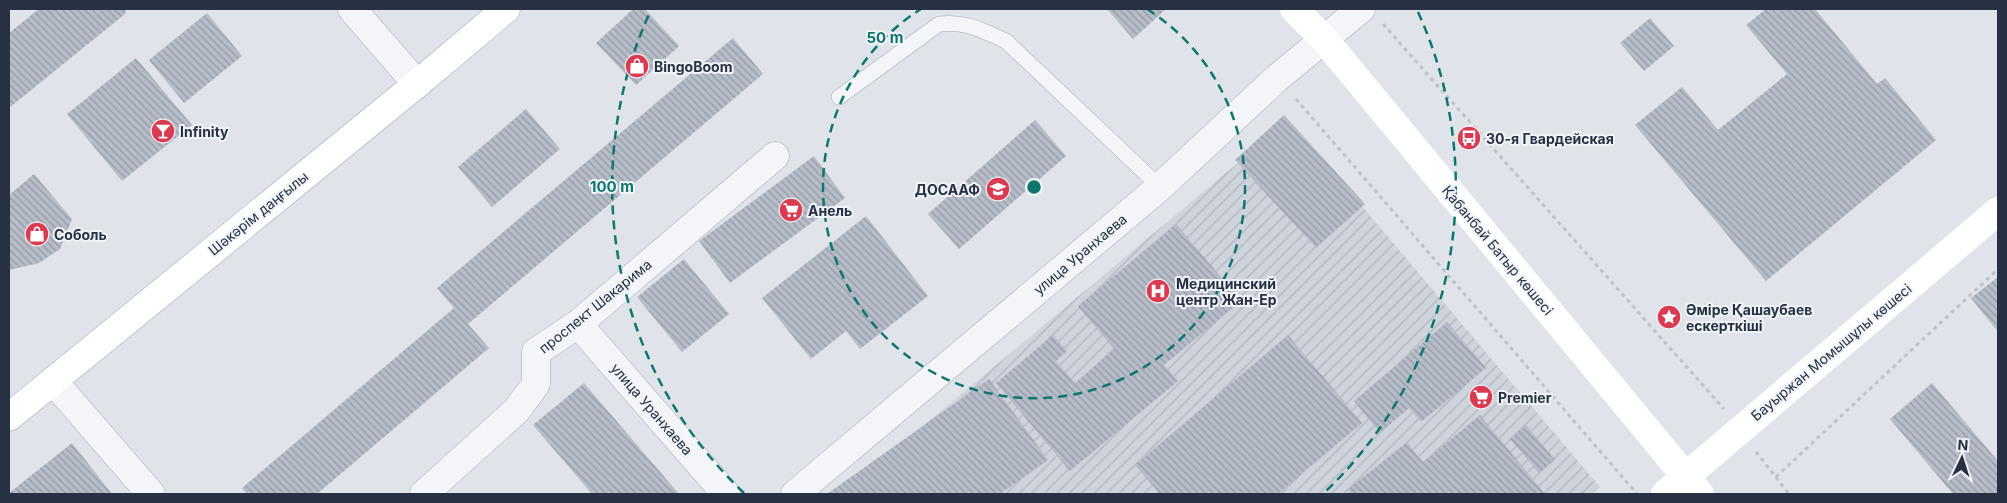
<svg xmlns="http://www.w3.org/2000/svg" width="2007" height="503" font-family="Inter,sans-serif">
	<defs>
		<pattern id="industrial-furrows" width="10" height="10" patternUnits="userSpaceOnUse" patternTransform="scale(1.25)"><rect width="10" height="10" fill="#ced3dc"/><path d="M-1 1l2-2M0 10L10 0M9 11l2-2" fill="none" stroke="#b1b6be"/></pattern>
		<pattern id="building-back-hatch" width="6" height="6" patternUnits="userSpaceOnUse" patternTransform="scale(1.25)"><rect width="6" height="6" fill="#b7bdc8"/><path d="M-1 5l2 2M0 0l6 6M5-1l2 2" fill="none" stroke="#959aa4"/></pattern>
	</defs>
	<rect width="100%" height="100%" fill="#e0e4ea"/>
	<polygon fill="url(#industrial-furrows)" points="1289,120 1600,487 1592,494 842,494"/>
	<g fill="url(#building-back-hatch)">
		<polygon points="39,9 126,9 125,14 9,108 9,33"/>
		<polygon points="633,9 645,9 679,46 636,85 596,43"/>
		<polygon points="1107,9 1166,9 1133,39"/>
		<polygon points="1766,9 1815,9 1877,84 1885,78 1936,140 1766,281 1635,125 1682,87 1718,130 1787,74 1746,25"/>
		<polygon points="207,13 242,56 184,103 149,60"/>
		<polygon points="1650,18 1674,46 1644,71 1620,43"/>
		<polygon points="733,38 763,74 468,324 489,348 317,494 247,494 242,488 454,308 437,288"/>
		<polygon points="136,58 192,125 122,181 67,114"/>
		<polygon points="526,109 560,149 492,207 458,167"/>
		<polygon points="1284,115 1365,204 1316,248 1235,160"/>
		<polygon points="1035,120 1066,156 959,249 928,214"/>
		<polygon points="814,156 845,198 730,283 699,241"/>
		<polygon points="34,174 72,219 60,249 39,263 9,270 9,195"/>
		<polygon points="866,216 928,296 860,349 846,331 811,359 762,298"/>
		<polygon points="1176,224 1241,301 1164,365 1178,381 1070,471 996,383 1053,335 1067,351 1056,361 1075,383 1114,349 1078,306"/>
		<polygon points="684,259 729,314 682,352 637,297"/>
		<polygon points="1998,277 1998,332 1971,298"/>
		<polygon points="1447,322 1486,368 1421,422 1409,408 1380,433 1354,401"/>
		<polygon points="1288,335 1362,423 1278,494 1160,494 1135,465"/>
		<polygon points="989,379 1048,460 1000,494 827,494"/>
		<polygon points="584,383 679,494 592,494 533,425"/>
		<polygon points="1932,383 1998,461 1998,494 1953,494 1890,419"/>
		<polygon points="1480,415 1545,494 1351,494 1347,490 1407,442 1423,462"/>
		<polygon points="1526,425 1555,460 1539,473 1510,439"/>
		<polygon points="72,443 112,494 9,494 9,493"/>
	</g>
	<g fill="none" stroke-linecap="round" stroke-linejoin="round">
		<g stroke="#a5abb5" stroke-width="16">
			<path id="lane" d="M839 97 939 24C967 21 981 30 1006 41L1160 187"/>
		</g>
		<g stroke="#a5abb5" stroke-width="29">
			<g id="street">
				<polyline points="352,9 417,84"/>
				<polyline points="578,324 726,494"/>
				<polyline points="53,381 151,494"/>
				<polyline points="424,494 517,410 536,384 536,352 578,324 775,156"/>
				<polyline points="795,494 1160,187 1277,78 1361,9"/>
			</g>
		</g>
		<g stroke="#9ea8b7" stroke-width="29">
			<polyline id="primary" points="9,417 417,84 506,9"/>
		</g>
		<g stroke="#bec2c9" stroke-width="3" stroke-dasharray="4 4" stroke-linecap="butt">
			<polyline points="1383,24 1724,409"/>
			<polyline points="1296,99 1637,494"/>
			<polyline points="1756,452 1789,494"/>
			<polyline points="1776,477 1998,269"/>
		</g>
		<use href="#lane" stroke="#f3f5f8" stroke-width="15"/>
		<use href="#street" stroke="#f3f5f8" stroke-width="28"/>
		<g stroke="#fff" stroke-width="28">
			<polyline points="1294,9 1324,39 1700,494"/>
			<polyline points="1665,494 1998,211"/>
		</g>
		<use href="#primary" stroke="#fff" stroke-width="28"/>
	</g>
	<g fill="none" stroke="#0f766e" stroke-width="2.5" stroke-dasharray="9 6">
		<path d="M1147 9A211 211 0 1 1 921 9"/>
		<path d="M744 493A422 422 0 0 1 650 12M1418 12A422 422 0 0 1 1324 493"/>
	</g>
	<defs>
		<g id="shop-disc" transform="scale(1.25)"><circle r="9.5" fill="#d93b51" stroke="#f0f3f7"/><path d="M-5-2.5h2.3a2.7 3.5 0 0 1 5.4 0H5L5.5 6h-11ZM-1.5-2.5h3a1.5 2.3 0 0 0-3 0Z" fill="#fff"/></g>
		<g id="bar-disc" transform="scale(1.25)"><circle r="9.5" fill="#d93b51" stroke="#f0f3f7"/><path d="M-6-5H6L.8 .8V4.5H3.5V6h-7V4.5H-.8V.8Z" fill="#fff"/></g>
		<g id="bus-disc" transform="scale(1.25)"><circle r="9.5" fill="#d93b51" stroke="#f0f3f7"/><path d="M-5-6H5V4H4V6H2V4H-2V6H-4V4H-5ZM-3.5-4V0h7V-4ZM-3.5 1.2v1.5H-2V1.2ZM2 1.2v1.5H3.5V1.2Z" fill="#fff"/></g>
		<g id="school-disc" transform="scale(1.25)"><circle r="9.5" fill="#d93b51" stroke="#f0f3f7"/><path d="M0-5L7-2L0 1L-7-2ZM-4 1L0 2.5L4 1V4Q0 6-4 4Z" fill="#fff"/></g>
		<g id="supermarket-disc" transform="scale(1.25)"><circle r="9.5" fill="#d93b51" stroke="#f0f3f7"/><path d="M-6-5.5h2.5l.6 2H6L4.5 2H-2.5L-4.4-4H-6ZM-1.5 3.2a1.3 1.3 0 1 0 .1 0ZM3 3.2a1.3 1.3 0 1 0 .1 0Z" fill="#fff"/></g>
		<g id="hospital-disc" transform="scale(1.25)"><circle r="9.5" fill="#d93b51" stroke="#f0f3f7"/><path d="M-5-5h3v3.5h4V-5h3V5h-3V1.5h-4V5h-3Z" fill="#fff"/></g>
		<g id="sight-disc" transform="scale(1.25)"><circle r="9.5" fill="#d93b51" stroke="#f0f3f7"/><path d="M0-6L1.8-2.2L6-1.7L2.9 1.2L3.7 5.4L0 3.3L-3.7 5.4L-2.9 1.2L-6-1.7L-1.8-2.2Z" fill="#fff"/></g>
	</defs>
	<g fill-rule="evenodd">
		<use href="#shop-disc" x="637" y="66"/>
		<use href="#bar-disc" x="163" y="131"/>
		<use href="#bus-disc" x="1469" y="138"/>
		<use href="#school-disc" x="998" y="189"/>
		<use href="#supermarket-disc" x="791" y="210"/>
		<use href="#shop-disc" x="37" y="234"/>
		<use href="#hospital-disc" x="1158" y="291"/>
		<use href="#sight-disc" x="1669" y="317"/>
		<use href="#supermarket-disc" x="1481" y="397"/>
	</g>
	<g text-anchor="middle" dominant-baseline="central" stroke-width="4" stroke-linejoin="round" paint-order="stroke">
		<g font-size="14" font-weight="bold" fill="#273143" stroke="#f0f3f7" text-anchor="start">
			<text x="654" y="66">BingoBoom</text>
			<text x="180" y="131">Infinity</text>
			<text x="1486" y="138">30-я Гвардейская</text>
			<text x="980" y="189" text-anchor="end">ДОСААФ</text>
			<text x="808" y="210">Анель</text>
			<text x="54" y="234">Соболь</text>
			<text x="1176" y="283">Медицинский<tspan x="1176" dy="16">центр Жан-Ер</tspan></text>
			<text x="1686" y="309">Әміре Қашаубаев<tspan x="1686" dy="16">ескерткіші</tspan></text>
			<text x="1498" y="397">Premier</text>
		</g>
		<g font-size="14" fill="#273143" stroke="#f0f3f7">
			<text transform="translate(258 213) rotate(-39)">Шәкәрім даңғылы</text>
			<text transform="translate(1498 250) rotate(50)">Қабанбай Батыр көшесі</text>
			<text transform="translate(1080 254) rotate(-40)">улица Уранхаева</text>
			<text transform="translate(595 306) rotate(-39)">проспект Шакарима</text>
			<text transform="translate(1831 352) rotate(-40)">Бауыржан Момышұлы көшесі</text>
			<text transform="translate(652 409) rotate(49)">улица Уранхаева</text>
		</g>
	</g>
	<circle cx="1034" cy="187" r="8" fill="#0f766e" stroke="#f0f3f7" stroke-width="2.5"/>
	<g font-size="15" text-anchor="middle" font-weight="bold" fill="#0f766e" stroke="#f0f3f7" stroke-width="4" stroke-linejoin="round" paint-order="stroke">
		<text x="885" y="43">50 m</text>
		<text x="612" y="192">100 m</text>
	</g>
	<rect width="2007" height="503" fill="none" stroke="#273143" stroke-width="20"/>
	<g transform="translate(1962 458) rotate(4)" stroke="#f0f3f7" stroke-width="4" paint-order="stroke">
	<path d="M0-4L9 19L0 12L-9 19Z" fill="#273143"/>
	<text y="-8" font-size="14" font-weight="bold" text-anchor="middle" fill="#273143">N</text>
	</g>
</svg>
